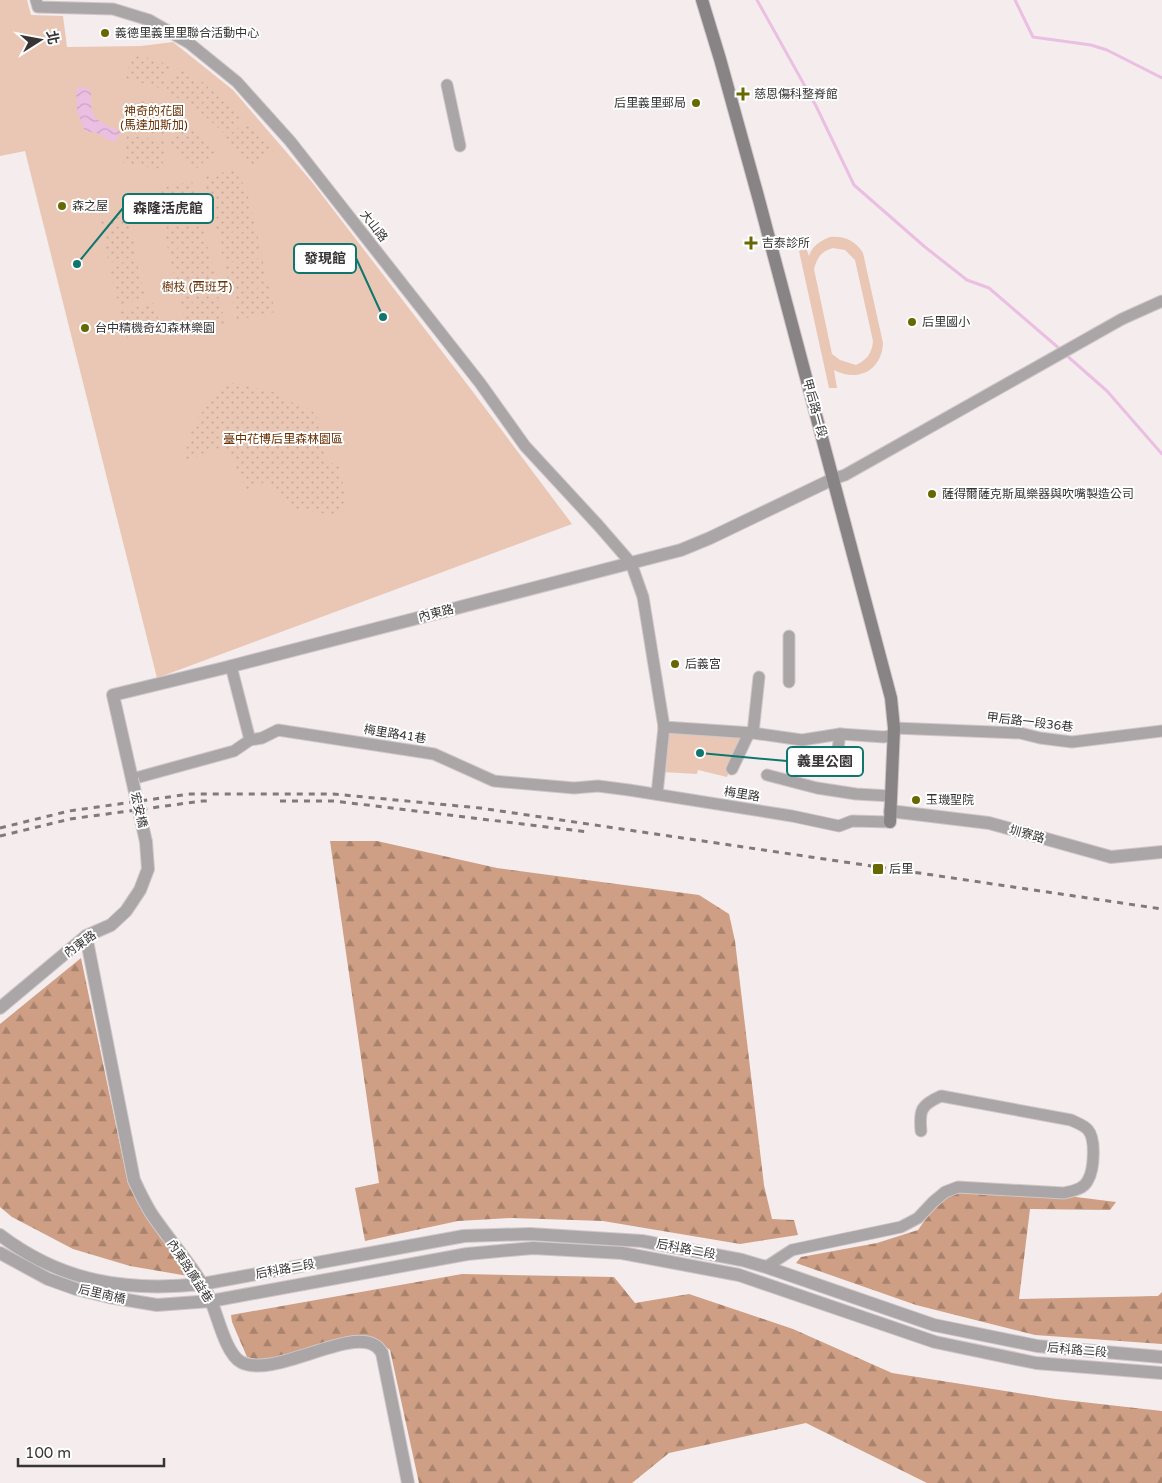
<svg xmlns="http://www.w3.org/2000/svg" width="1162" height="1483" font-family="'Varela Round','Noto Sans TC',sans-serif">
	<defs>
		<pattern id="forest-firs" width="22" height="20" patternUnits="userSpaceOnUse" patternTransform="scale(1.25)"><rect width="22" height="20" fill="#ce9f84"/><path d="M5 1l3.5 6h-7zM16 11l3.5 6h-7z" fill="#a8826d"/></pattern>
		<pattern id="garden-dots" width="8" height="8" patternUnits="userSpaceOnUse" patternTransform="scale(1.25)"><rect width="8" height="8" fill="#e9c7b4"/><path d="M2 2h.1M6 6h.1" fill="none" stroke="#c8ac9b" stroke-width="1.8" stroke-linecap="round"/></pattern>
		<pattern id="water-waves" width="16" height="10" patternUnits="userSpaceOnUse" patternTransform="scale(1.25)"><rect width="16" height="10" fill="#eabfe2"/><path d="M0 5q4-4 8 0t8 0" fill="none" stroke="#c9a5c2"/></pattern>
	</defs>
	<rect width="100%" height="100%" fill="#f5eced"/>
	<g fill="#e9c7b4" fill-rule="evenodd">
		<polygon points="0,0 27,0 31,15 63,16 67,47 141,46 173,42 233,90 312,182 470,388 572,524 157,678 25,151 0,156"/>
		<path d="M830 237C844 236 855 240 863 253L883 343C882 370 858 383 834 370L837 388H829L799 251 806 248 809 256C812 246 820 241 830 237ZM833 248 845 250 855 260 873 341C872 353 867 360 856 365L840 360 832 354 814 269C817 258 821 251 833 248Z"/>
		<polygon points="669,731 741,738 727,777 698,770 697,774 662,772"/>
	</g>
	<g fill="url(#forest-firs)">
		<polygon points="330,841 377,841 497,868 699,895 729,914 735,941 764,1185 772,1219 794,1220 798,1235 740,1244 603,1221 512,1218 458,1221 365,1241 355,1188 379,1183"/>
		<polygon points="81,958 128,1183 146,1216 188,1276 130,1266 73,1249 12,1217 0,1207 0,1024"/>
		<polygon points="967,1188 1004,1188 1116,1202 1110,1210 1030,1209 1019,1299 1158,1296 1162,1292 1162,1344 1035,1335 916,1305 796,1263 801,1257 877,1243 918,1230 941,1197"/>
		<polygon points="462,1274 614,1277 635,1303 689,1294 793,1329 892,1373 1056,1399 1162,1411 1162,1483 927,1483 806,1423 669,1453 632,1483 419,1483 390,1350 376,1340 263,1361 247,1357 232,1322 231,1315"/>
	</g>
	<g fill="url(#garden-dots)">
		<polygon points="133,53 170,65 163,89 125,78"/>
		<polygon points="178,68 209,86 197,108 214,89 242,115 225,134 197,109 165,91"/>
		<polygon points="142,97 178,115 165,139 129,122"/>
		<polygon points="248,120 273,151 251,168 226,137"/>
		<polygon points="188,121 216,151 195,170 167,140"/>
		<polygon points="127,135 166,141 162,169 123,164"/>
		<polygon points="233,170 246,187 255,227 218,236 203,177"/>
		<polygon points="192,181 206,240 168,249 154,190"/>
		<polygon points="127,215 137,256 109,263 99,222"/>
		<polygon points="256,229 262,255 225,264 218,238"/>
		<polygon points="206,241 213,268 174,277 168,250"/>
		<polygon points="262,257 268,284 231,293 225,266"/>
		<polygon points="136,259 146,298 119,305 109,266"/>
		<polygon points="213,269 219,296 181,305 175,278"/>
		<polygon points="269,285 275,312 237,320 231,294"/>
		<polygon points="219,297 225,323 188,331 182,306"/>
		<polygon points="154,303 161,329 125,338 118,312"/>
		<path d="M226 382 275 392 302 408 311 409 318 419 319 438 327 460 339 467 348 504 339 516 297 509 285 504 267 481 247 490 228 450 225 447C211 449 195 454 188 467 178 438 208 402 226 382Z"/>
	</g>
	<path fill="url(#water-waves)" d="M86 87 91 93C89 121 99 121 121 132L114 142C103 138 97 130 85 132L77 111 76 88Z"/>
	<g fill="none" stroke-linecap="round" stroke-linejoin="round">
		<g stroke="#eabfe2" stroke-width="3">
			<polyline points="757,0 816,106 854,185 925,247 967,280 989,288 1061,350"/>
			<polyline points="1015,0 1033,37 1091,45 1107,50 1162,78"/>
			<polyline points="1065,354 1107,391 1162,454"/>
		</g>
		<g stroke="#cfc7c8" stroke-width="13">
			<g id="minor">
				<polyline points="36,0 38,7 113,9 149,20 189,43 237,82 290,141 480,383 525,446 598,525 631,563 643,597 664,727 753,733 802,740 840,734 884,737 894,735"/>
				<polyline points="447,85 460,146"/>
				<polyline points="833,479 845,475 1122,319 1162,301"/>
				<polyline points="789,636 789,682"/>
				<polyline points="231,666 250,740"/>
				<polyline points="894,728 1020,733 1040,738 1072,742 1162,731"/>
				<polyline points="753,733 759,677"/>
				<polyline points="836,763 840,734"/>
				<polyline points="732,769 749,733"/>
				<polyline points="767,775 817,788 856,794 891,796"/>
				<polyline points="132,779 234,751 250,740 262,738 278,730 434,754 494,781 574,788 598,786 629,790 792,816 839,826 852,821 890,822"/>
				<polyline points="657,794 664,727"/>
				<path d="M766 1267 792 1250 901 1227 918 1218 933 1202 945 1192 958 1187 1064 1193C1073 1191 1084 1189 1088 1180 1094 1170 1096 1139 1088 1130 1084 1125 1077 1123 1071 1120L941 1096C921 1105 919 1110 921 1131"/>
			</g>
		</g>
		<g stroke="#cfc7c8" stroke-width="14">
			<g id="tertiary">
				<polyline points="132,779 113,695 224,668 681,550 710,538 833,479"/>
				<polyline points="890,811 989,823 1111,857 1162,852"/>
				<path d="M86 936 134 1180C139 1191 145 1203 151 1213 171 1243 197 1270 211 1301 218 1317 226 1354 241 1362 272 1379 347 1329 374 1345 377 1346 380 1350 382 1353L408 1483"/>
				<polyline points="0,1008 86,936 111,925 126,911 140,890 148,869 146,842"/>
				<path d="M0 1235C62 1282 126 1292 202 1284L464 1236 530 1234 642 1241 742 1260 766 1267 934 1325 1037 1346 1162 1357"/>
				<polyline points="0,1253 48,1279 76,1289 109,1297 157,1305 211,1301 467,1254 533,1248 622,1253 739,1275 935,1342 1036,1363 1162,1373"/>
			</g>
		</g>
		<g stroke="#cfc7c8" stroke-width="14">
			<polyline id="secondary" points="702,0 720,59 759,200 891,698 894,728 890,822"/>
		</g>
		<use href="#minor" stroke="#aaa6a8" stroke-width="11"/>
		<use href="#tertiary" stroke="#aaa6a8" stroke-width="12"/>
		<use href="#secondary" stroke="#888385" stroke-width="12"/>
		<g stroke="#7f7a7b" stroke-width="3" stroke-dasharray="6 6" stroke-linecap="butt">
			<polyline points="280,801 334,801 588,832"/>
			<polyline points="0,828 69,811 190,794 333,794 480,808 1162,909"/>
			<polyline points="0,836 70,819 202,801 212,801"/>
		</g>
		<g stroke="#cfc7c8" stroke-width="14" stroke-linecap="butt">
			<polyline id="tertiary-bridge" points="132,779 146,842"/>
		</g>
		<use href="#tertiary-bridge" stroke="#aaa6a8" stroke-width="12"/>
	</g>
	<g fill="#686803" stroke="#fff" stroke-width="2">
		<circle cx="105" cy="33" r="5"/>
		<path d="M740.5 86.5h5v5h5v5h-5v5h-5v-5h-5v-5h5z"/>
		<circle cx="696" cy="103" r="5"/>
		<circle cx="62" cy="206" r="5"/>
		<path d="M748.5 235.5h5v5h5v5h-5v5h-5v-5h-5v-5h5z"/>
		<circle cx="912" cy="322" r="5"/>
		<circle cx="85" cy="328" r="5"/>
		<circle cx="932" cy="494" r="5"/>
		<circle cx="675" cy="664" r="5"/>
		<circle cx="916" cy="800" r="5"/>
		<rect x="872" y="863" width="12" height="12" rx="2.5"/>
	</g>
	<g text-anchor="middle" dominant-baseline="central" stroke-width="4" stroke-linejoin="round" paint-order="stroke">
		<g font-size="12" fill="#373434" stroke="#fff" text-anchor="start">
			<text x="115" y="33">義德里義里里聯合活動中心</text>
			<text x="754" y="94">慈恩傷科整脊館</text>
			<text x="686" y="103" text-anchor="end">后里義里郵局</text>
			<text x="72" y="206">森之屋</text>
			<text x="762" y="243">吉泰診所</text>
			<text x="922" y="322">后里國小</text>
			<text x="95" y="328">台中精機奇幻森林樂園</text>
			<text x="942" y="494">薩得爾薩克斯風樂器與吹嘴製造公司</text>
			<text x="685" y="664">后義宮</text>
			<text x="926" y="800">玉璣聖院</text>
			<text x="889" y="869">后里</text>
		</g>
		<g font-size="12" fill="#6a3003" stroke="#fff">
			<text x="154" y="111">神奇的花園<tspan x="154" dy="14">(馬達加斯加)</tspan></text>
			<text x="197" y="287">樹枝 (西班牙)</text>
			<text x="283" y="439">臺中花博后里森林園區</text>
		</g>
		<g font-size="12" fill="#373434" stroke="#fff">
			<text transform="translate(374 226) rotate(52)">大山路</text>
			<text transform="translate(815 408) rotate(75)">甲后路一段</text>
			<text transform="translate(436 613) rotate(-14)">內東路</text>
			<text transform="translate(1030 722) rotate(7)">甲后路一段36巷</text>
			<text transform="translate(395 734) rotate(9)">梅里路41巷</text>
			<text transform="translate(742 794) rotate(9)">梅里路</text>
			<text transform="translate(139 810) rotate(77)">宏安橋</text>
			<text transform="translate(1027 834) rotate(15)">圳寮路</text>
			<text transform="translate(80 944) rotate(-35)">內東路</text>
			<text transform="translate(686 1249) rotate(11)">后科路二段</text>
			<text transform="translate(285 1269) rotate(-10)">后科路二段</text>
			<text transform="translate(190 1271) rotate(57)">內東路廣益巷</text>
			<text transform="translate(102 1294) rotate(13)">后里南橋</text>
			<text transform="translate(1077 1350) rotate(5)">后科路二段</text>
		</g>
	</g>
	<path fill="none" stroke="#0f766e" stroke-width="2" d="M77 264L123 208M383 317L356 258M700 753L787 761"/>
	<g fill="#0f766e" stroke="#fff" stroke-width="2">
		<circle cx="77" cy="264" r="5"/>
		<circle cx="383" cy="317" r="5"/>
		<circle cx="700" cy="753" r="5"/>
	</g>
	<g fill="#fff" stroke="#0f766e" stroke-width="2">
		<rect x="123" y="194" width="90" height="29" rx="5"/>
		<rect x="294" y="244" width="62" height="29" rx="5"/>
		<rect x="787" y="747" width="76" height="29" rx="5"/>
	</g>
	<g font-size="14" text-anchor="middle" font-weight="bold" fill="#373434">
		<text x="168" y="213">森隆活虎館</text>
		<text x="325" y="263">發現館</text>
		<text x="825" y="766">義里公園</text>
	</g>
	<g transform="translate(40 40) rotate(79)" stroke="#ffffff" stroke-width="4" paint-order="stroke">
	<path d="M0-4L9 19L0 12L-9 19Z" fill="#373434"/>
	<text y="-8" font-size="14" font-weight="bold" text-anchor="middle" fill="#373434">北</text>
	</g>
	<path d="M18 1458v8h146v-8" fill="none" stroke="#373434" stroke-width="2.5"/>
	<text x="25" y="1458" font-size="15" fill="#373434" stroke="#ffffff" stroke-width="4" paint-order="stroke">100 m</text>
</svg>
